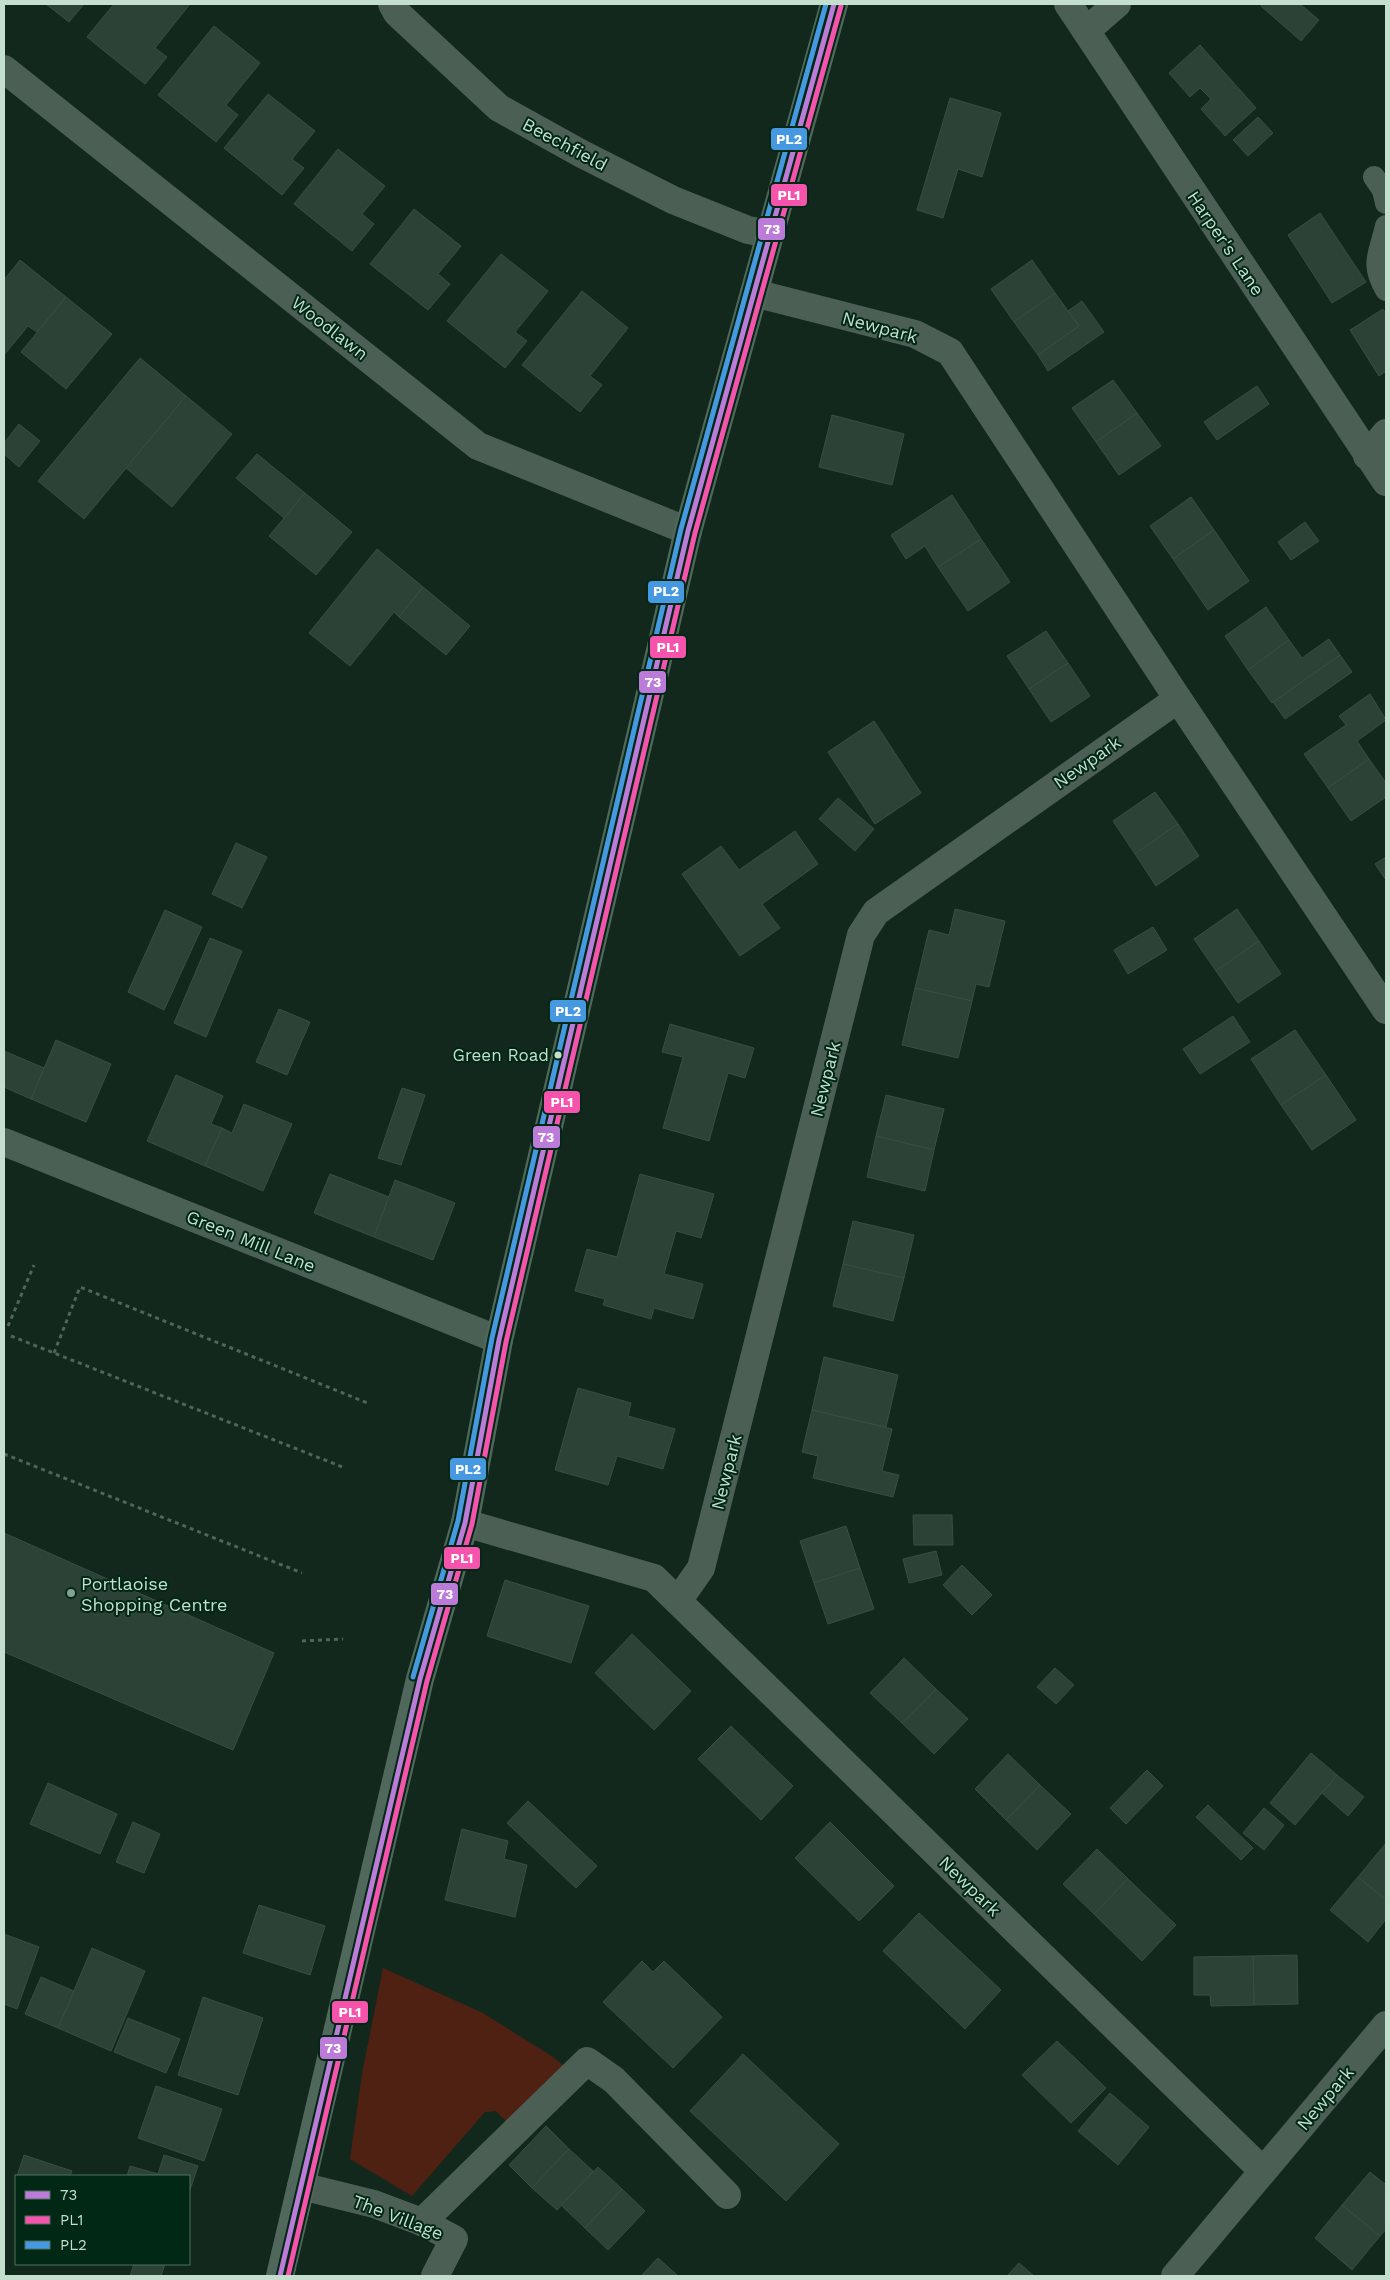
<svg xmlns="http://www.w3.org/2000/svg" width="1390" height="2280" font-family="'Work Sans',sans-serif">
	<rect width="100%" height="100%" fill="#12281d"/>
	<polygon fill="#4f2112" points="383,1968 483,2013 550,2055 571,2071 513,2128 496,2111 485,2112 412,2196 350,2159 362,2074"/>
	<g fill="#2d4237" stroke="#394e42">
		<polygon points="46,4 84,4 69,22"/>
		<polygon points="114,4 190,4 155,48 167,57 145,84 87,37"/>
		<polygon points="1263,4 1300,4 1319,20 1301,41 1261,6"/>
		<polygon points="214,26 260,63 226,105 238,115 216,142 158,95"/>
		<polygon points="1200,45 1256,108 1225,136 1201,109 1211,99 1200,88 1190,97 1169,73"/>
		<polygon points="268,94 315,131 292,159 304,168 282,195 224,148"/>
		<polygon points="950,98 1001,113 982,177 958,169 943,218 917,210"/>
		<polygon points="1258,117 1273,133 1248,156 1233,140"/>
		<polygon points="338,149 385,186 362,214 374,224 352,251 294,204"/>
		<polygon points="414,209 461,246 438,274 450,284 428,310 370,264"/>
		<polygon points="1320,213 1366,282 1332,303 1288,235"/>
		<polygon points="501,254 548,291 515,332 527,341 505,368 447,321"/>
		<polygon points="20,260 66,297 37,332 28,326 4,355 4,280"/>
		<polygon points="1032,260 1055,293 1014,322 991,289"/>
		<polygon points="582,291 628,328 590,376 602,385 580,412 522,365"/>
		<polygon points="1055,293 1079,326 1038,355 1014,322"/>
		<polygon points="66,297 112,334 66,389 21,352"/>
		<polygon points="1082,301 1104,332 1048,371 1038,355 1079,326 1068,311"/>
		<polygon points="1383,309 1386,315 1386,371 1379,376 1350,330"/>
		<polygon points="140,358 186,396 84,519 38,481"/>
		<polygon points="1113,380 1137,413 1096,442 1072,408"/>
		<polygon points="1257,386 1269,404 1217,440 1204,422"/>
		<polygon points="186,396 232,434 172,507 126,468"/>
		<polygon points="1137,413 1161,446 1119,475 1096,442"/>
		<polygon points="832,415 904,434 892,485 819,467"/>
		<polygon points="19,424 40,441 19,467 4,454 4,443"/>
		<polygon points="257,454 305,493 284,518 236,478"/>
		<polygon points="305,493 352,532 316,575 269,536"/>
		<polygon points="952,495 981,539 938,567 925,546 906,559 891,535"/>
		<polygon points="1191,497 1214,530 1173,559 1150,526"/>
		<polygon points="1305,522 1319,541 1291,560 1278,542"/>
		<polygon points="1214,530 1249,581 1208,610 1173,559"/>
		<polygon points="981,539 1010,582 968,611 938,567"/>
		<polygon points="377,549 423,587 399,617 394,612 350,666 309,633"/>
		<polygon points="423,587 470,626 446,655 399,617"/>
		<polygon points="1266,607 1289,640 1248,670 1225,636"/>
		<polygon points="1046,631 1068,663 1029,689 1007,656"/>
		<polygon points="1329,639 1340,655 1272,703 1248,670 1289,640 1302,658"/>
		<polygon points="1340,655 1352,672 1285,719 1273,702"/>
		<polygon points="1068,663 1090,696 1051,722 1029,689"/>
		<polygon points="1370,694 1386,720 1357,741 1369,759 1328,788 1304,754 1346,725 1339,716"/>
		<polygon points="874,721 921,793 875,824 828,752"/>
		<polygon points="1369,759 1386,783 1386,797 1351,821 1328,788"/>
		<polygon points="1155,792 1178,824 1135,854 1113,821"/>
		<polygon points="838,798 874,829 855,851 819,819"/>
		<polygon points="1178,824 1199,856 1156,886 1135,854"/>
		<polygon points="795,831 818,864 762,904 780,928 740,956 682,874 721,846 739,870"/>
		<polygon points="236,843 267,857 242,908 212,894"/>
		<polygon points="1386,857 1386,880 1375,864"/>
		<polygon points="955,909 1005,921 989,987 976,984 972,1001 915,988 929,930 949,935"/>
		<polygon points="1237,909 1259,941 1216,971 1194,939"/>
		<polygon points="165,910 202,927 164,1010 128,992"/>
		<polygon points="1153,927 1167,950 1128,974 1114,950"/>
		<polygon points="210,938 242,951 206,1037 174,1023"/>
		<polygon points="1259,941 1281,974 1238,1003 1216,971"/>
		<polygon points="915,988 972,1001 958,1058 902,1045"/>
		<polygon points="279,1009 310,1022 287,1075 256,1062"/>
		<polygon points="1233,1016 1250,1042 1200,1074 1183,1049"/>
		<polygon points="670,1024 754,1048 745,1078 728,1073 709,1141 663,1128 683,1057 662,1052"/>
		<polygon points="1295,1030 1326,1075 1281,1105 1251,1059"/>
		<polygon points="56,1040 111,1064 86,1122 31,1099"/>
		<polygon points="4,1051 44,1068 31,1099 4,1087"/>
		<polygon points="176,1075 223,1096 211,1124 222,1128 205,1166 147,1141"/>
		<polygon points="1326,1075 1356,1120 1312,1150 1281,1105"/>
		<polygon points="402,1088 425,1095 401,1165 378,1158"/>
		<polygon points="886,1095 944,1109 934,1150 876,1136"/>
		<polygon points="244,1104 292,1124 263,1191 205,1166 222,1128 232,1133"/>
		<polygon points="876,1136 934,1150 925,1191 867,1177"/>
		<polygon points="330,1174 389,1197 374,1237 314,1213"/>
		<polygon points="640,1174 714,1194 701,1238 676,1231 664,1274 703,1284 693,1319 654,1308 651,1319 603,1305 605,1299 575,1291 587,1249 617,1257"/>
		<polygon points="395,1180 455,1203 433,1260 374,1237"/>
		<polygon points="853,1221 914,1235 904,1278 843,1264"/>
		<polygon points="843,1264 904,1278 893,1321 833,1306"/>
		<polygon points="824,1357 898,1375 886,1427 812,1410"/>
		<polygon points="578,1388 631,1403 628,1416 675,1429 663,1469 617,1456 608,1485 555,1470"/>
		<polygon points="812,1410 892,1429 882,1471 899,1475 893,1497 813,1478 818,1456 802,1452"/>
		<polygon points="913,1515 952,1515 953,1545 914,1545"/>
		<polygon points="846,1526 860,1568 814,1583 800,1541"/>
		<polygon points="4,1533 274,1653 233,1750 4,1652"/>
		<polygon points="936,1551 942,1575 909,1583 903,1559"/>
		<polygon points="962,1565 992,1595 972,1615 943,1585"/>
		<polygon points="860,1568 874,1609 828,1624 814,1583"/>
		<polygon points="505,1580 589,1606 571,1663 487,1636"/>
		<polygon points="632,1634 691,1691 654,1730 595,1673"/>
		<polygon points="904,1658 936,1689 902,1723 870,1693"/>
		<polygon points="1055,1668 1074,1685 1056,1704 1037,1687"/>
		<polygon points="936,1689 968,1719 934,1754 902,1723"/>
		<polygon points="731,1726 793,1786 761,1820 698,1759"/>
		<polygon points="1311,1753 1337,1775 1295,1825 1270,1803"/>
		<polygon points="1008,1754 1040,1785 1006,1820 975,1789"/>
		<polygon points="1147,1770 1163,1786 1126,1824 1110,1808"/>
		<polygon points="1337,1775 1364,1797 1348,1816 1322,1793"/>
		<polygon points="48,1783 117,1814 100,1854 30,1824"/>
		<polygon points="1040,1785 1071,1814 1037,1850 1006,1820"/>
		<polygon points="528,1801 597,1866 576,1888 507,1823"/>
		<polygon points="1208,1805 1253,1848 1241,1860 1196,1817"/>
		<polygon points="1264,1808 1284,1825 1264,1850 1243,1833"/>
		<polygon points="133,1822 160,1834 144,1873 116,1862"/>
		<polygon points="830,1822 894,1886 859,1921 795,1858"/>
		<polygon points="462,1829 508,1841 504,1859 527,1865 515,1917 445,1900"/>
		<polygon points="1386,1843 1386,1900 1358,1877"/>
		<polygon points="1097,1849 1128,1879 1094,1914 1063,1884"/>
		<polygon points="1358,1877 1386,1900 1386,1919 1368,1942 1330,1910"/>
		<polygon points="1128,1879 1176,1925 1142,1961 1094,1914"/>
		<polygon points="259,1905 325,1926 310,1975 243,1953"/>
		<polygon points="919,1913 1001,1990 965,2029 883,1951"/>
		<polygon points="4,1934 39,1947 17,2009 4,2004"/>
		<polygon points="92,1948 145,1971 111,2051 58,2028"/>
		<polygon points="1297,1955 1298,2004 1254,2005 1253,1956"/>
		<polygon points="1253,1956 1254,2005 1211,2006 1210,1995 1194,1995 1194,1957"/>
		<polygon points="642,1961 653,1972 664,1961 722,2017 673,2068 603,2002"/>
		<polygon points="41,1977 74,1991 58,2028 25,2014"/>
		<polygon points="203,1997 263,2018 238,2095 178,2075"/>
		<polygon points="128,2018 180,2039 166,2073 114,2052"/>
		<polygon points="1057,2041 1106,2088 1071,2123 1022,2075"/>
		<polygon points="743,2054 839,2144 786,2201 690,2111"/>
		<polygon points="156,2086 222,2109 204,2161 138,2138"/>
		<polygon points="1110,2093 1149,2127 1118,2165 1078,2131"/>
		<polygon points="546,2126 569,2149 532,2188 509,2165"/>
		<polygon points="569,2149 593,2171 557,2210 532,2188"/>
		<polygon points="24,2155 72,2171 70,2176 17,2176"/>
		<polygon points="164,2155 198,2166 189,2193 189,2176 127,2176 130,2166 158,2174"/>
		<polygon points="598,2167 622,2189 585,2228 561,2205"/>
		<polygon points="1370,2172 1386,2185 1386,2229 1380,2236 1342,2205"/>
		<polygon points="622,2189 645,2211 608,2250 585,2228"/>
		<polygon points="1342,2205 1380,2236 1352,2270 1315,2238"/>
		<polygon points="658,2258 678,2276 641,2276"/>
		<polygon points="1019,2263 1034,2276 1007,2276"/>
		<polygon points="134,2264 165,2264 161,2276 130,2276"/>
	</g>
	<g fill="none" stroke-linecap="round" stroke-linejoin="round">
		<g stroke="#526459" stroke-width="3" stroke-dasharray="4 4" stroke-linecap="butt">
			<polyline points="8,1326 34,1265"/>
			<polyline points="11,1336 345,1468"/>
			<polyline points="54,1353 80,1287 370,1404"/>
			<polyline points="4,1454 302,1573"/>
			<polyline points="302,1641 343,1639"/>
		</g>
		<g stroke="#4c5f54" stroke-width="22">
			<polyline points="1374,177 1383,190 1386,203"/>
			<path d="M1386 226C1380 253 1370 263 1386 290"/>
		</g>
		<g stroke="#4c5f54" stroke-width="28">
			<polyline points="392,4 397,13 499,108 582,154 673,200 748,230 770,234"/>
			<polyline points="1068,4 1386,482"/>
			<polyline points="1086,31 1117,4"/>
			<polyline points="4,69 478,446 688,531"/>
			<polyline points="754,293 915,334 950,352 1178,699 1386,1010"/>
			<polyline points="1367,456 1386,433"/>
			<polyline points="465,1523 654,1578 1263,2171"/>
			<polyline points="678,1601 701,1568 861,935 876,912 1178,699"/>
			<polyline points="301,2186 374,2204 422,2222 454,2239 435,2276"/>
			<polyline points="422,2222 587,2061 614,2080 727,2195"/>
			<polyline points="1175,2276 1386,2025"/>
		</g>
		<polyline stroke="#4a6054" stroke-width="28" points="4,1142 499,1340"/>
		<polyline stroke="#50685b" stroke-width="28" points="280,2276 420,1679 465,1523 499,1340 688,531 834,4"/>
		<g stroke="#002814" stroke-width="9">
			<polyline id="bus-1" points="280,2276 420,1679 465,1523 499,1340 688,531 834,4"/>
		</g>
		<g stroke="#002814" stroke-width="9">
			<polyline id="bus-2" points="288,2276 427,1681 472,1524 506,1342 695,533 841,6"/>
		</g>
		<g stroke="#002814" stroke-width="9">
			<polyline id="bus-3" points="413,1677 458,1521 492,1338 681,529 826,4"/>
		</g>
		<use href="#bus-1" stroke="#bd7bd9" stroke-width="5"/>
		<use href="#bus-2" stroke="#f653ac" stroke-width="5"/>
		<use href="#bus-3" stroke="#4699e1" stroke-width="5"/>
	</g>
	<circle fill="#c4dfce" stroke="#002814" stroke-width="2" cx="558" cy="1055" r="4.5"/>
	<circle fill="#869f90" stroke="#002814" stroke-width="2" cx="71" cy="1593" r="5"/>
	<g text-anchor="middle" dominant-baseline="central" stroke-width="4" stroke-linejoin="round" paint-order="stroke">
		<g font-size="17" fill="#c4dfce" stroke="#002814" text-anchor="end">
			<text x="549" y="1055">Green Road</text>
		</g>
		<g font-size="18" fill="#c4dfce" stroke="#002814">
			<text transform="translate(565 144) rotate(28)">Beechfield</text>
			<text transform="translate(1226 243) rotate(56)">Harper's Lane</text>
			<text transform="translate(880 327) rotate(15)">Newpark</text>
			<text transform="translate(330 328) rotate(38)">Woodlawn</text>
			<text transform="translate(1087 762) rotate(-35)">Newpark</text>
			<text transform="translate(825 1079) rotate(-76)">Newpark</text>
			<text transform="translate(251 1241) rotate(22)">Green Mill Lane</text>
			<text transform="translate(726 1472) rotate(-76)">Newpark</text>
			<text transform="translate(970 1886) rotate(44)">Newpark</text>
			<text transform="translate(1325 2098) rotate(-50)">Newpark</text>
			<text transform="translate(398 2217) rotate(21)">The Village</text>
		</g>
		<g font-size="18" fill="#c4dfce" stroke="#002814" text-anchor="start">
			<text x="81" y="1583">Portlaoise<tspan x="81" dy="21">Shopping Centre</tspan></text>
		</g>
	</g>
	<g stroke="#002814" stroke-width="2">
		<rect x="770" y="127" width="38" height="24" rx="5" fill="#4699e1"/>
		<rect x="770" y="183" width="38" height="24" rx="5" fill="#f653ac"/>
		<rect x="757" y="217" width="29" height="24" rx="5" fill="#bd7bd9"/>
		<rect x="647" y="580" width="38" height="24" rx="5" fill="#4699e1"/>
		<rect x="649" y="635" width="38" height="24" rx="5" fill="#f653ac"/>
		<rect x="638" y="670" width="29" height="24" rx="5" fill="#bd7bd9"/>
		<rect x="549" y="999" width="38" height="24" rx="5" fill="#4699e1"/>
		<rect x="543" y="1090" width="38" height="24" rx="5" fill="#f653ac"/>
		<rect x="532" y="1125" width="29" height="24" rx="5" fill="#bd7bd9"/>
		<rect x="449" y="1457" width="38" height="24" rx="5" fill="#4699e1"/>
		<rect x="443" y="1546" width="38" height="24" rx="5" fill="#f653ac"/>
		<rect x="430" y="1582" width="29" height="24" rx="5" fill="#bd7bd9"/>
		<rect x="331" y="2000" width="38" height="24" rx="5" fill="#f653ac"/>
		<rect x="319" y="2036" width="29" height="24" rx="5" fill="#bd7bd9"/>
	</g>
	<g font-size="14" text-anchor="middle" font-weight="bold" fill="#fff">
		<text x="789" y="144">PL2</text>
		<text x="789" y="200">PL1</text>
		<text x="772" y="234">73</text>
		<text x="666" y="596">PL2</text>
		<text x="668" y="652">PL1</text>
		<text x="653" y="687">73</text>
		<text x="568" y="1016">PL2</text>
		<text x="562" y="1107">PL1</text>
		<text x="546" y="1142">73</text>
		<text x="468" y="1474">PL2</text>
		<text x="462" y="1563">PL1</text>
		<text x="445" y="1599">73</text>
		<text x="350" y="2017">PL1</text>
		<text x="333" y="2053">73</text>
	</g>
	<rect width="1390" height="2280" fill="none" stroke="#c4dfce" stroke-width="10"/>
	<rect x="15" y="2175" width="175" height="90" fill="#002814" stroke="#4e715e"/>
	<rect x="25" y="2191" width="25" height="8" fill="#bd7bd9" stroke="#4e715e"/>
	<text x="60" y="2200" font-size="15" fill="#c4dfce">73</text>
	<rect x="25" y="2216" width="25" height="8" fill="#f653ac" stroke="#4e715e"/>
	<text x="60" y="2225" font-size="15" fill="#c4dfce">PL1</text>
	<rect x="25" y="2241" width="25" height="8" fill="#4699e1" stroke="#4e715e"/>
	<text x="60" y="2250" font-size="15" fill="#c4dfce">PL2</text>
</svg>
